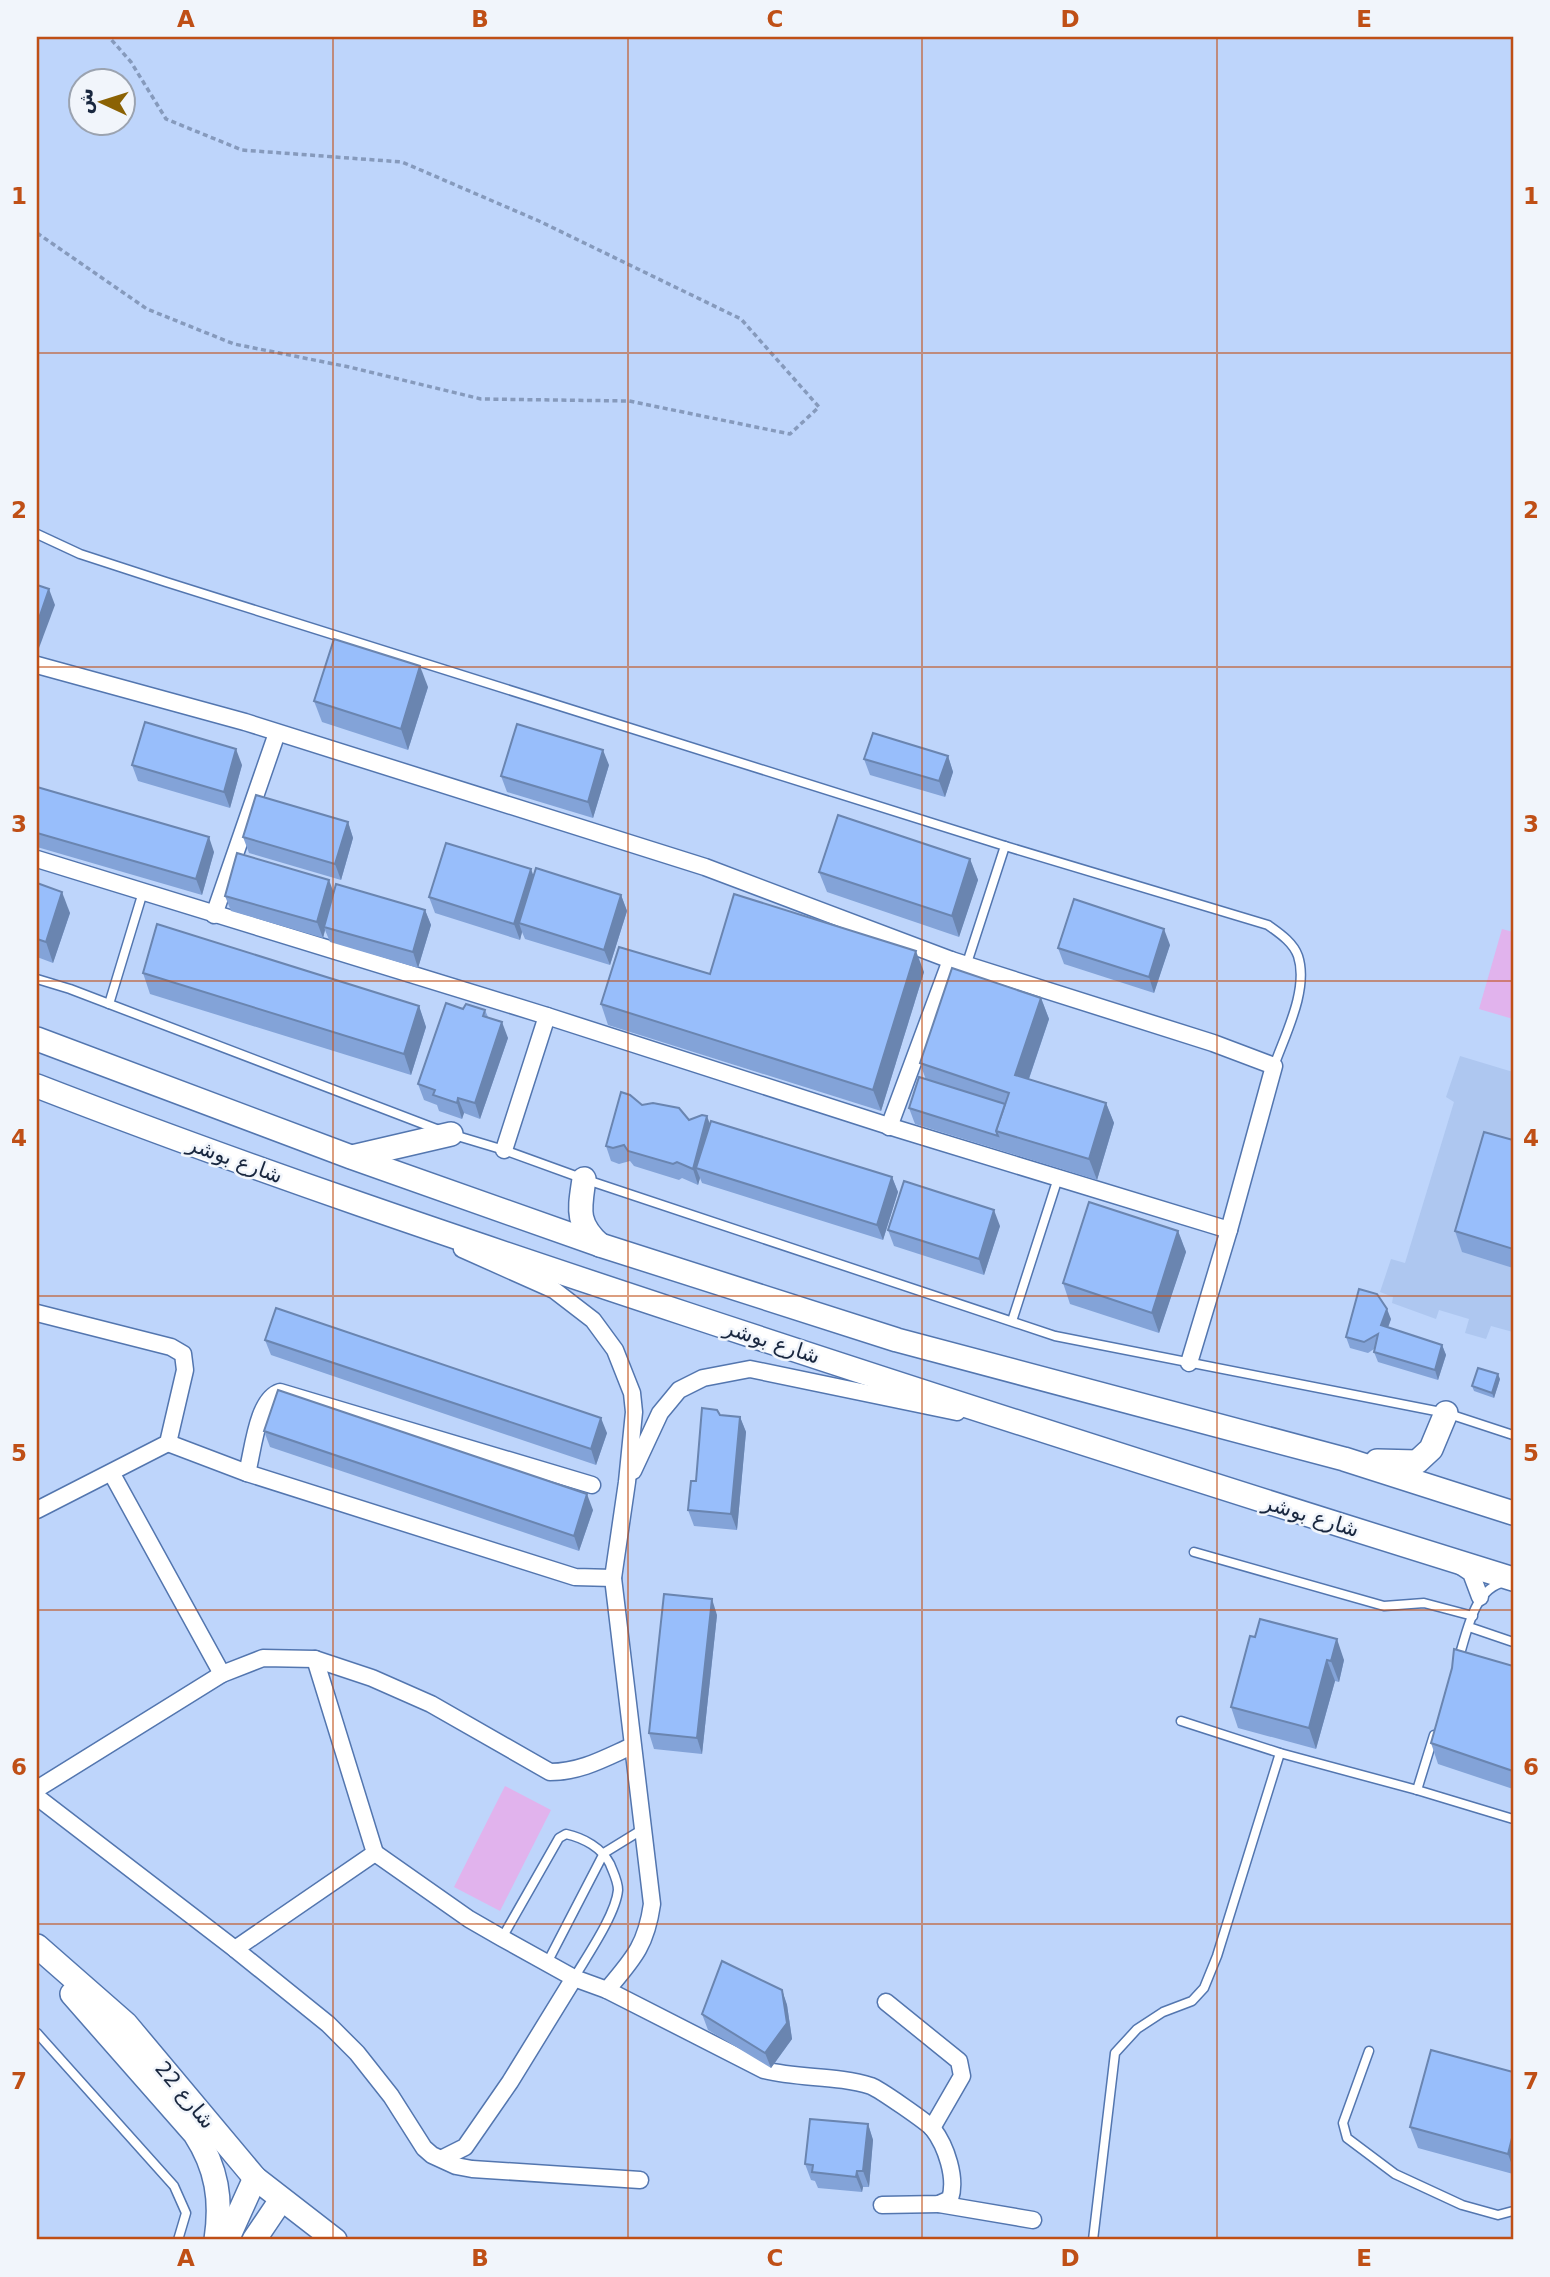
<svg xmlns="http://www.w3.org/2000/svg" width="1550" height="2277" font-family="'DejaVu Sans','Noto Naskh Arabic',sans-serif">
	<rect width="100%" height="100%" fill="#bed5fb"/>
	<polygon fill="#aec7f0" points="1460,1056 1513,1072 1513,1332 1491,1326 1486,1339 1465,1333 1469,1319 1439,1310 1436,1319 1392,1303 1393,1297 1380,1292 1391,1259 1405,1263 1454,1102 1446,1097"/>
	<g fill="#e1b3ed">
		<polygon points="1502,929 1513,932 1513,1019 1479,1009"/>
		<polygon points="505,1786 551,1810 500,1911 454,1887"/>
	</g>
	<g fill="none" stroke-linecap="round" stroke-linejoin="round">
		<g stroke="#5376af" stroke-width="11">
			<g id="lane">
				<polyline points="37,534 80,554 166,582 1005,846 967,963"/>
				<path d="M1005 846 1268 925C1279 933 1293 942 1298 956 1309 989 1285 1035 1274 1066"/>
				<polyline points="37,979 70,989 439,1130"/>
				<polyline points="109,1004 143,892"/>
				<polyline points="454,1135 504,1150 584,1179 1055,1336 1446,1413 1513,1435"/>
				<polyline points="1012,1321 1058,1178"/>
				<polyline points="1194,1552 1384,1606 1424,1603 1473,1616"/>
				<polyline points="1469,1627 1513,1642"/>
				<path d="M1458 1660C1467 1634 1473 1588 1505 1582"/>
				<polyline points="1181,1721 1280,1753 1417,1790"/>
				<polyline points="1434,1735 1417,1790 1513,1819"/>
				<path d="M502 1938 559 1838 566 1834C584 1838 602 1848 610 1864 613 1872 618 1881 618 1890 616 1914 587 1956 574 1978"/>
				<polyline points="547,1963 604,1853 643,1829"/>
				<polyline points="37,2033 174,2186 186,2213 178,2240"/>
				<polyline points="1369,2051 1343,2123 1347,2138 1395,2174 1462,2205 1498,2215 1513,2211"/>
				<polyline points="1093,2240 1115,2053 1137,2029 1163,2012 1192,2001 1204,1988 1217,1956 1280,1753"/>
			</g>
		</g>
		<g stroke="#5376af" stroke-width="19">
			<g id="street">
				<polyline points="37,665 245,722 705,867 951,960 1213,1043 1274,1066 1229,1230 1189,1363"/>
				<polyline points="37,859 547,1016 898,1129 1229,1230"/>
				<polyline points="214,915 277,733"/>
				<polyline points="889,1127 951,960"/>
				<polyline points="504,1150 547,1016"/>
				<path d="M462 1249 554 1290 593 1320 615 1350 632 1393 634 1412 627 1482 613 1578 652 1904C646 1946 633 1959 607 1990"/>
				<polyline points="37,1313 171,1347 183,1354 185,1370 168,1443 37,1510"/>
				<polyline points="168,1443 247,1473 575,1577 613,1578"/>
				<polyline points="633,1471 660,1413 679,1390 703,1378 750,1369 957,1412"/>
				<path d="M247 1473C253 1451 257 1399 280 1392L592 1485"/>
				<polyline points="112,1474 222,1674"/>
				<polyline points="1459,1565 1471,1573 1480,1597"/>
				<path d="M37 1789 222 1674 263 1658 315 1659 372 1678 431 1704 550 1772C581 1772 605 1758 632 1746"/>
				<polyline points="37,1797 235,1949 328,2024 357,2053 391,2096 424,2148 432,2155 456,2166 472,2169 640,2180"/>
				<path d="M375 1853 469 1919 502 1938 574 1978 607 1990 764 2070C799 2079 837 2075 871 2086 879 2089 927 2122 933 2129 946 2146 957 2178 950 2199L939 2204 882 2205"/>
				<polyline points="235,1949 375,1853 315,1659"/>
				<polyline points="886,2002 959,2061 962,2076 932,2128"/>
				<polyline points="443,2158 465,2147 510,2082 574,1978"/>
				<polyline points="939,2204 1033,2220"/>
			</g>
		</g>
		<g stroke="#5376af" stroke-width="26">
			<g id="secondary">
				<polyline points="37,1039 351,1157 600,1245 897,1340 1344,1459 1513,1513"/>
				<path d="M37 1086C251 1169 468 1242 686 1314 961 1405 1237 1493 1513 1579"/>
				<polyline points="352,1157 451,1134"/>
				<path d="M584 1179C580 1208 575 1223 600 1245"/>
				<polyline points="1377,1461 1417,1462 1431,1449 1446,1413"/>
				<polyline points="37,1946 126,2024 255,2178 335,2240"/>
				<path d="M72 1994 195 2134C217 2168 222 2200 216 2240"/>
				<polyline points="227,2240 255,2178"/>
				<polyline points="254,2240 281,2200"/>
			</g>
		</g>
		<polyline stroke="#869abc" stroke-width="3.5" stroke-dasharray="5 3.5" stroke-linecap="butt" points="37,233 147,309 234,344 349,367 481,399 629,401 790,434 819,407 741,319 539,221 402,162 242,150 166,119 131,62 109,37"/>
		<use href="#lane" stroke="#fff" stroke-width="8"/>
		<use href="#street" stroke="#fff" stroke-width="16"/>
		<use href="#secondary" stroke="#fff" stroke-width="23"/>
	</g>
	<g fill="#83a3d8">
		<polygon points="428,687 408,750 322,722 314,701"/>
		<polygon points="948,756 953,772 945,797 870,775 864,759"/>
		<polygon points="132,765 242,765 230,808 138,781"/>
		<polygon points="609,765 593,818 507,792 501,776"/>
		<polygon points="37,787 214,852 202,895 37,847"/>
		<polygon points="348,822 353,838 341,880 249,853 243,837"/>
		<polygon points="970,859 978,880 959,937 827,892 819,872"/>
		<polygon points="37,883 70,913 53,963 37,957"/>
		<polygon points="334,893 425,910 431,925 418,968 330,942 325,930 323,938 231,911 225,896"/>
		<polygon points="621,895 627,911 610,965 525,939 522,932 520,940 435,913 429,897"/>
		<polygon points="1170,945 1154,993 1064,964 1058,948"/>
		<polygon points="924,972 881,1111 608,1025 601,1004 710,974"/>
		<polygon points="143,973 419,1006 426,1027 411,1075 150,994"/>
		<polygon points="1041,998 1049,1019 1029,1079 1106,1103 1114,1123 1097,1180 915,1124 909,1108 926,1080 920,1063"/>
		<polygon points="463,1009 485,1010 488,1017 508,1038 480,1119 464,1113 462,1119 439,1111 437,1105 424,1100 418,1084"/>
		<polygon points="642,1105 689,1120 710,1123 892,1177 898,1192 883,1240 702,1183 700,1178 698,1185 682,1178 679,1180 634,1166 630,1161 619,1164 611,1161 606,1146"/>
		<polygon points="1513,1140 1513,1268 1462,1252 1455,1231"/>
		<polygon points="1000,1226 984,1275 894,1246 888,1230"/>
		<polygon points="1178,1231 1186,1252 1159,1333 1070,1304 1063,1283"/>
		<polygon points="1391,1319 1388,1327 1442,1345 1446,1355 1438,1380 1378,1362 1374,1352 1374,1349 1368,1353 1350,1348 1346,1337"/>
		<polygon points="265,1340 607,1433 596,1465 271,1355"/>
		<polygon points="1500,1379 1494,1398 1474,1391 1472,1386"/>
		<polygon points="720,1415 740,1417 746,1432 737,1530 694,1526 688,1510 696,1481"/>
		<polygon points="264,1431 593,1510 579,1551 270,1447"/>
		<polygon points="717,1615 702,1754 654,1749 649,1733"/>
		<polygon points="1250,1636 1344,1660 1339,1682 1335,1681 1316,1749 1238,1728 1231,1707"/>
		<polygon points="1513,1666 1513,1789 1438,1764 1431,1743"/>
		<polygon points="782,1990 787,2005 792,2039 771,2068 708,2030 702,2014"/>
		<polygon points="1513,2072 1513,2174 1418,2148 1410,2127"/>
		<polygon points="868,2124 873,2140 869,2187 863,2187 862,2192 818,2188 815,2181 811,2180 805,2164"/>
	</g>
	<g fill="#6a85b0">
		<polygon points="49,589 55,605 39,648 37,641 37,624"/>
		<polygon points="420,666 428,687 408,750 401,729"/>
		<polygon points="236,749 242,765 230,808 224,792"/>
		<polygon points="603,750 609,765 593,818 588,802"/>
		<polygon points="948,756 953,772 945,797 939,781"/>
		<polygon points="348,822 353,838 341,880 335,864"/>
		<polygon points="209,837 214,852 202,895 196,879"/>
		<polygon points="970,859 978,880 959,937 952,916"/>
		<polygon points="531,869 537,885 519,923 522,932 520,940 514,924"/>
		<polygon points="329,880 335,896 324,927 325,930 323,938 317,922"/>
		<polygon points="62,892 70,913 53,963 46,942"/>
		<polygon points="621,895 627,911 610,965 604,950"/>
		<polygon points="425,910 431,925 418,968 413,952"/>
		<polygon points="1164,929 1170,945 1154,993 1149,977"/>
		<polygon points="916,951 924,972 881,1111 873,1090"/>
		<polygon points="1041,998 1049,1019 1023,1096 1015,1075"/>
		<polygon points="419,1006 426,1027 411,1075 404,1054"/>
		<polygon points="502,1022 508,1038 480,1119 475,1103"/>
		<polygon points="458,1098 464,1113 462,1119 457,1103"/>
		<polygon points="1106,1103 1114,1123 1097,1180 1089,1159"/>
		<polygon points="707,1116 713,1132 696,1168 700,1178 698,1185 693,1169"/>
		<polygon points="892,1177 898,1192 883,1240 877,1225"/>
		<polygon points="994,1210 1000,1226 984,1275 979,1259"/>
		<polygon points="1178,1231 1186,1252 1159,1333 1152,1313"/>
		<polygon points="1387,1309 1391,1319 1385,1336 1381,1325"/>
		<polygon points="1442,1345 1446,1355 1438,1380 1435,1370"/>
		<polygon points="1498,1374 1500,1379 1494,1398 1492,1393"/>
		<polygon points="740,1417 746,1432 737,1530 731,1514"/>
		<polygon points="601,1418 607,1433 596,1465 591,1449"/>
		<polygon points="587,1494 593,1510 579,1551 574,1536"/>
		<polygon points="712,1599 717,1615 702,1754 697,1738"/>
		<polygon points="1337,1639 1344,1660 1339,1682 1331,1661"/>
		<polygon points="1327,1660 1335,1681 1316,1749 1309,1728"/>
		<polygon points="782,1990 787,2005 792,2039 771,2068 765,2053"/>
		<polygon points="868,2124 873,2140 869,2187 863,2171"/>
		<polygon points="1513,2134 1513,2168 1508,2154"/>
		<polygon points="857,2171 863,2187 862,2192 856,2177"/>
	</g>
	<g fill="#98befb" stroke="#6a85b0" stroke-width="2">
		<polygon points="37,585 49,589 37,624"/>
		<polygon points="334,639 420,666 401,729 314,701"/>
		<polygon points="145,722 236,749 224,792 132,765"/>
		<polygon points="517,724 603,750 588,802 501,776"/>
		<polygon points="873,733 948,756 939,781 864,759"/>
		<polygon points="37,787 209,837 196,879 37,833"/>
		<polygon points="256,795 348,822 335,864 243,837"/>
		<polygon points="838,815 970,859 952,916 819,872"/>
		<polygon points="446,843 531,869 514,924 429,897"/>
		<polygon points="237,853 329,880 317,922 225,896"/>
		<polygon points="536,868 621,895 604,950 519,923"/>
		<polygon points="37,883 62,892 46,942 37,939"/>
		<polygon points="336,884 425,910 413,952 324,927"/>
		<polygon points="734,894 916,951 873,1090 601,1004 619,947 710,974"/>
		<polygon points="1074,899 1164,929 1149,977 1058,948"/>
		<polygon points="157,924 419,1006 404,1054 143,973"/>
		<polygon points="952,968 1041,998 1015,1075 1106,1103 1089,1159 996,1131 1009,1093 920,1063"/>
		<polygon points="446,1003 463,1009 466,1004 485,1010 483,1016 502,1022 475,1103 458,1098 457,1103 433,1095 435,1090 418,1084"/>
		<polygon points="919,1077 1005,1104 996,1131 998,1136 909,1108"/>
		<polygon points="621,1092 630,1095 642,1105 653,1103 679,1108 689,1120 702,1115 707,1116 693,1169 677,1162 673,1164 628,1151 624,1145 613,1148 606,1146"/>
		<polygon points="711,1121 892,1177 877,1225 696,1168"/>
		<polygon points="1484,1132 1513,1140 1513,1249 1455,1231"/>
		<polygon points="904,1181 994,1210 979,1259 888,1230"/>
		<polygon points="1089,1202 1178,1231 1152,1313 1063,1283"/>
		<polygon points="1359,1289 1377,1294 1387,1309 1381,1325 1442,1345 1435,1370 1374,1352 1378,1334 1364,1342 1346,1337"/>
		<polygon points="276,1308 601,1418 591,1449 265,1340"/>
		<polygon points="1478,1368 1498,1374 1492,1393 1472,1386"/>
		<polygon points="278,1390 587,1494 574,1536 264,1431"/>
		<polygon points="702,1408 717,1410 720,1415 740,1417 731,1514 688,1510 691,1481 696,1481"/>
		<polygon points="664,1594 712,1599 697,1738 649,1733"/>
		<polygon points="1260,1619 1337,1639 1331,1661 1327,1660 1309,1728 1231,1707 1250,1636 1255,1637"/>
		<polygon points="1454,1649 1513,1666 1513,1771 1431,1743 1452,1668"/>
		<polygon points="722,1961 782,1990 787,2023 765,2053 702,2014"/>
		<polygon points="1431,2050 1513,2072 1513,2134 1508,2154 1410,2127"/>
		<polygon points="810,2119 868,2124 863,2171 857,2171 856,2177 812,2172 813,2165 805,2164"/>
	</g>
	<path fill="none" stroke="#bf4f16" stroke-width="2" stroke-opacity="0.55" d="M333 37V2240M628 37V2240M922 37V2240M1217 37V2240M37 353H1513M37 667H1513M37 981H1513M37 1296H1513M37 1610H1513M37 1924H1513"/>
	<g text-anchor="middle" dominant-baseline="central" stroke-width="5" stroke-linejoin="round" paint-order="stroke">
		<g font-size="21" fill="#19273f" stroke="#f1f5fb">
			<text transform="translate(235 1160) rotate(20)">شارع بوشر</text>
			<text transform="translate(772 1342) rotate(18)">شارع بوشر</text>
			<text transform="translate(1311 1516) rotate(17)">شارع بوشر</text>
			<text transform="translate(185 2095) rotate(50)">شارع 22</text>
		</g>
	</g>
	<rect width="1550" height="2277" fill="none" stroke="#f1f5fb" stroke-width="77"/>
	<g transform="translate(102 102) rotate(274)"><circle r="33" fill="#f1f5fb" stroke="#9ba3b0" stroke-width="2"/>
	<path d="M0-5L12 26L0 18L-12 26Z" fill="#8b6204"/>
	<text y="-10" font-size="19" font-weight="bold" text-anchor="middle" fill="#19273f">ش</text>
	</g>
	<rect x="38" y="38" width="1474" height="2200" fill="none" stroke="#bf4f16" stroke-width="2.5"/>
	<g font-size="23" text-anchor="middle" font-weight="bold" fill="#bf4f16">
		<text x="186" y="27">A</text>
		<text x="480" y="27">B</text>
		<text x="775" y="27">C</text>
		<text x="1070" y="27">D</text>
		<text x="1364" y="27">E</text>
		<text x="19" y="204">1</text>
		<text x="1531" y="204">1</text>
		<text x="19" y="518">2</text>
		<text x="1531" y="518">2</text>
		<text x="19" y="832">3</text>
		<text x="1531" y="832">3</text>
		<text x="19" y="1146">4</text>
		<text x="1531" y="1146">4</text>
		<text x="19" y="1461">5</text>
		<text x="1531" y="1461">5</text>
		<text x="19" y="1775">6</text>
		<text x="1531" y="1775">6</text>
		<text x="19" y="2089">7</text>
		<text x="1531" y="2089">7</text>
		<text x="186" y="2266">A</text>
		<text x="480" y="2266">B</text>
		<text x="775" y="2266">C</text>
		<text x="1070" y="2266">D</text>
		<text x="1364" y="2266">E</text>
	</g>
</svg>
